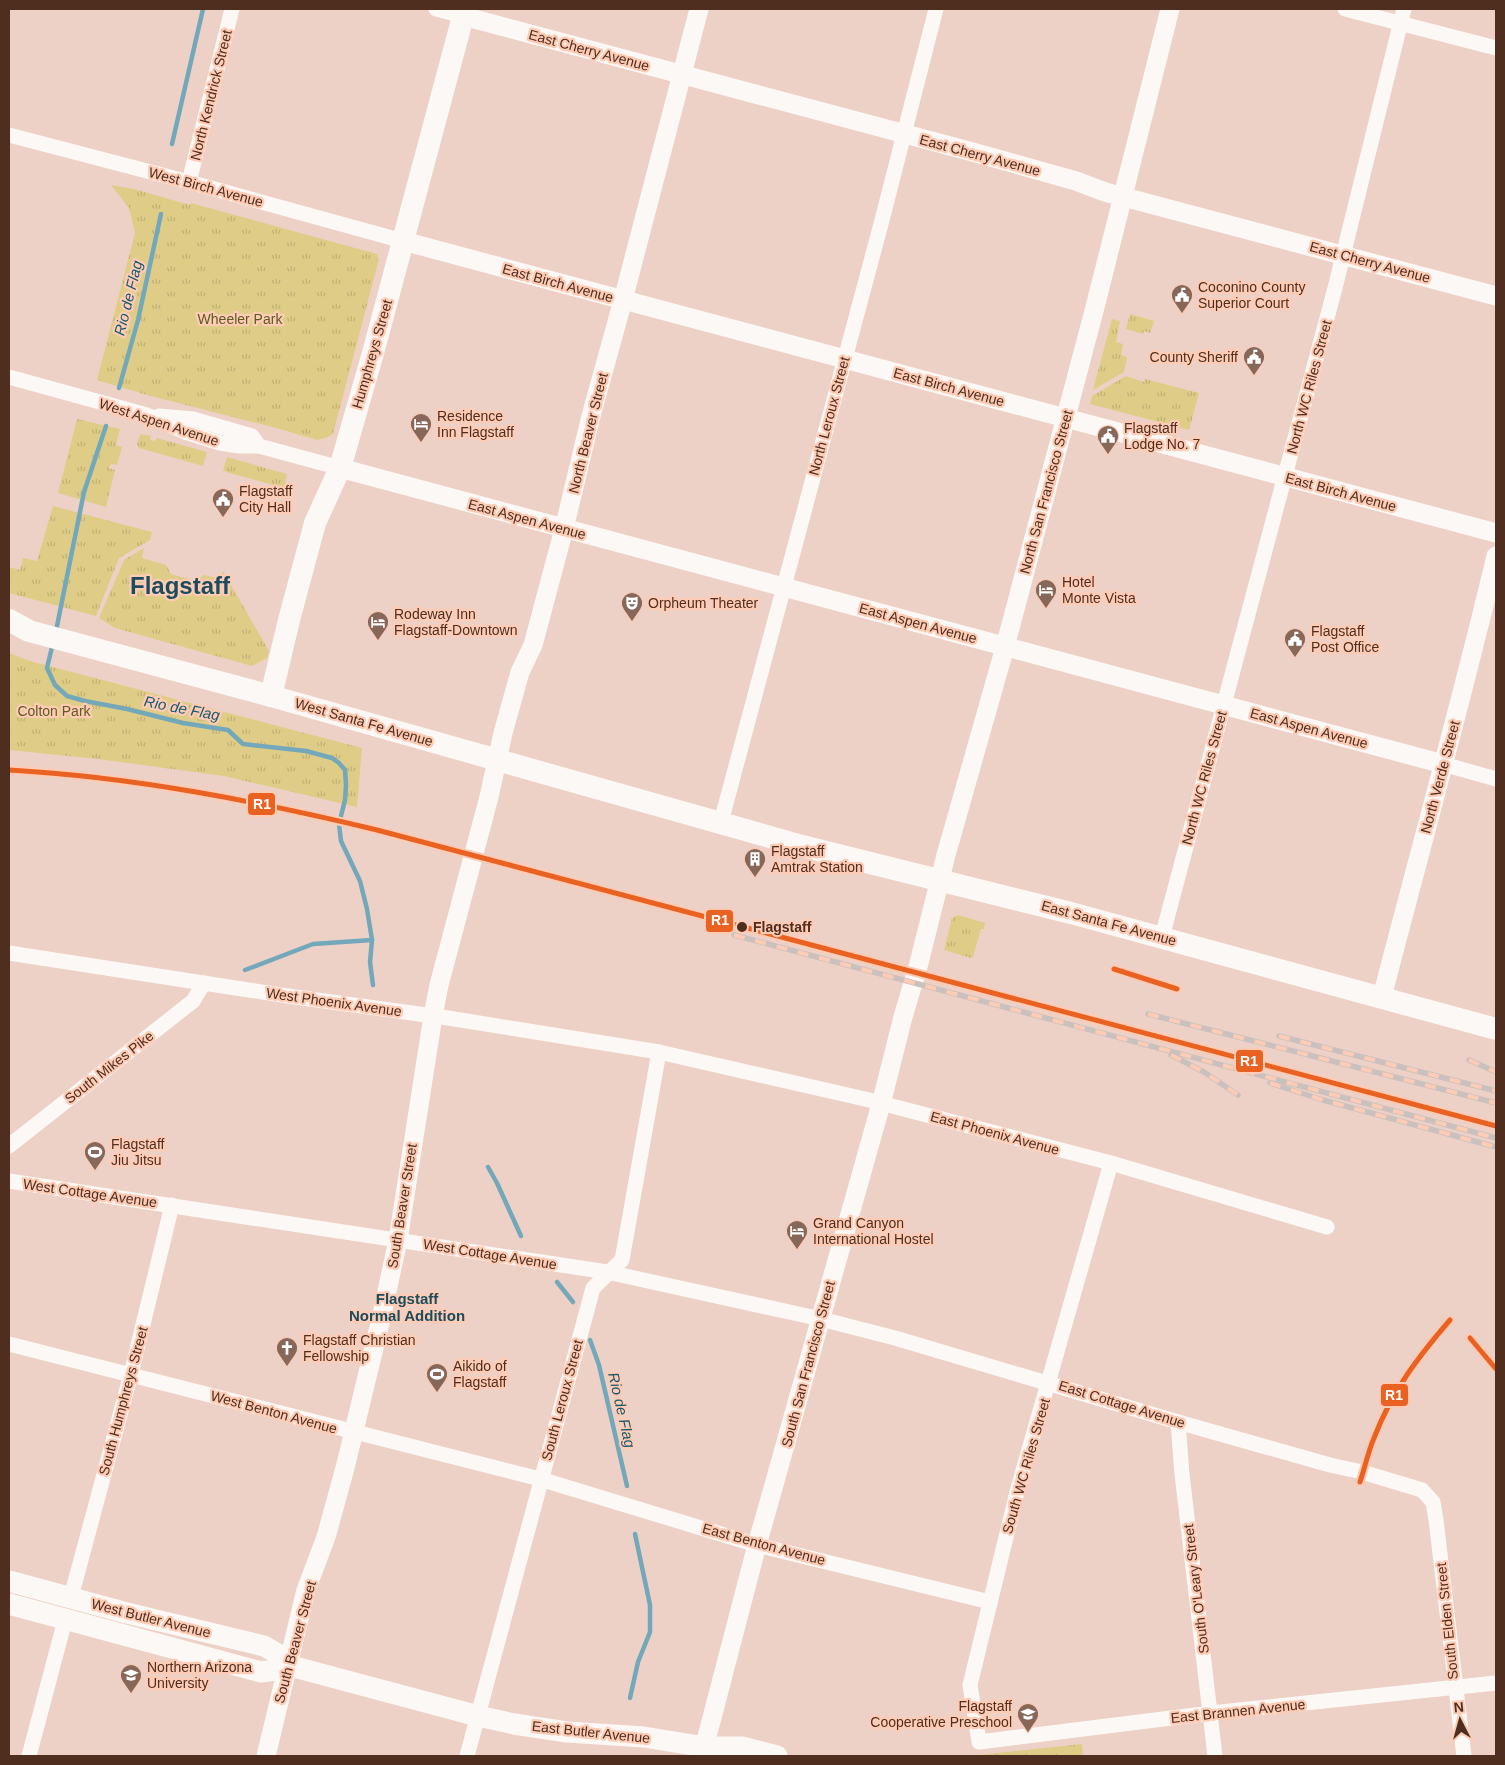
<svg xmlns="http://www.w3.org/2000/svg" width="1505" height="1765" font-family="Helvetica,sans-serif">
	<defs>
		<pattern id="grass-tufts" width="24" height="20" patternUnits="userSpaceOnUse" patternTransform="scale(1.25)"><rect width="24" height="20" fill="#dfcd87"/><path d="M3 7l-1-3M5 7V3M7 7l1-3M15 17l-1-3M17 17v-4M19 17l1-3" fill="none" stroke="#c1b074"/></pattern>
	</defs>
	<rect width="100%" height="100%" fill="#edd1c6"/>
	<g fill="url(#grass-tufts)">
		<polygon points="111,185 134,189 190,205 191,203 377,254 379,259 333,434 326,438 317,440 276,428 147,395 97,380 135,233 129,208"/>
		<polygon points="1130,314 1154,321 1150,333 1144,331 1143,334 1126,329"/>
		<polygon points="1112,319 1120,321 1116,342 1123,344 1121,355 1127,357 1124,372 1093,390"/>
		<polygon points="1126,376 1144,382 1145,379 1199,393 1189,430 1090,404 1092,396"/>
		<polygon points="77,419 120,429 116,445 122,447 117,465 111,464 109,468 115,470 106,507 58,493"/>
		<polygon points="140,434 151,436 150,440 155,441 157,438 207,452 203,466 139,448 137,444"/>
		<polygon points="227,457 287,474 284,488 223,471"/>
		<polygon points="53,506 152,532 150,540 119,558 96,616 9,593 9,567 20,570 23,558 37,561"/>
		<polygon points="144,548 142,558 166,565 171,574 196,581 204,575 221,579 223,571 269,651 267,658 252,666 115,628 99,618 124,560"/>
		<polygon points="9,653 30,661 362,748 357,807 224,776 98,759 9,750"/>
		<polygon points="958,915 985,923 984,929 981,929 973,957 971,958 944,950 952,918"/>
		<polygon points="1082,1744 1083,1756 970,1756"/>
	</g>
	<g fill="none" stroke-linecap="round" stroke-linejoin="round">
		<g stroke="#73a8ba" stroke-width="4.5">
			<polyline points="172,144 203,9"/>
			<polyline points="119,388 138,320 161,214"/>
			<polyline points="56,631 84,492 106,426"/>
			<polyline points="53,643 47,668 55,685 67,696 85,701 127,709 183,723 228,730 243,744 306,751 332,758 339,763 345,770 346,785 345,800 339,824 341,841 360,881 367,909 372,940 370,962 373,985"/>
			<polyline points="245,970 313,944 372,940"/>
			<polyline points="488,1167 497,1183 521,1236"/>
			<polyline points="557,1282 573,1302"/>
			<polyline points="590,1340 599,1365 627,1486"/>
			<polyline points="630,1698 638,1662 650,1632 650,1605 635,1534"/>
		</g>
		<g stroke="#fcf8f6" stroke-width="15">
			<polyline points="436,9 463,16"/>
			<polyline points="1345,9 1496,48"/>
			<polyline points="9,135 189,182 403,241"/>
			<polyline points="189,182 232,9"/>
			<polyline points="9,377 147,415 185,432 220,443 239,446 259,446 340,468"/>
			<polyline points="159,416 193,419 252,436 259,446"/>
			<polyline points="1443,764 1496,779"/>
			<polyline points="721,822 881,224 936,9"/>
			<polyline points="1162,937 1335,288 1404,9"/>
			<polyline points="9,953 288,996 448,1018 659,1052 865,1099 1111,1163 1327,1227"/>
			<polyline points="9,1146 193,1001 204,983"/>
			<polyline points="1111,1163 1018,1488 970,1685 979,1742 1211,1713 1496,1683"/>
			<polyline points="9,1181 607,1272 821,1319 895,1338 1178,1422 1330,1465 1362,1472 1422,1490 1433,1502 1436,1520 1464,1756"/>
			<polyline points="9,1344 540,1479 757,1545 990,1602"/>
			<polyline points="1178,1422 1182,1474 1215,1756"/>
			<polyline points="71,1597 131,1374 172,1205"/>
			<polyline points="29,1756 65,1620"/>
			<polyline points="467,1756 593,1288 622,1260 659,1052"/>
		</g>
		<g stroke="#fcf8f6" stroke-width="19">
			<polyline points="463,16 969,151 1076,181 1105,192 1496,296"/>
			<polyline points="403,241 1496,533"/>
			<polyline points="340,468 1443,764"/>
			<path d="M1382 997C1420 850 1461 704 1496 556"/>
			<polyline points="266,1756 306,1590 326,1537 345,1468 381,1319 398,1240 433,1016 439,985 489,797 503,733 520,672 533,645 564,529 591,416 623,300 699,9"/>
			<polyline points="702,1756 757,1545 881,1104 903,1017 919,963 946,855 1005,647 1094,311 1170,9"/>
		</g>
		<g stroke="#fcf8f6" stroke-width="21">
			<polyline points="9,1581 123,1612 264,1646 278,1654 287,1665 478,1716 514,1724 567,1732 644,1737 705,1747 742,1747 777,1756"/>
			<polyline points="9,1604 261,1672 276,1670 287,1665"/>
		</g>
		<g stroke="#fcf8f6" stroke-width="22">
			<polyline points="9,620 29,631 271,696 802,846 1071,913 1496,1029"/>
			<polyline points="271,696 289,620 315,523 340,468 373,353 465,9"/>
		</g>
		<g stroke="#cac1be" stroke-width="5.5">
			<g id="rail">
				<path d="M9 770C134 777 256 801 377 830L1496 1126"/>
				<polyline points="734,935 1496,1138"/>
				<polyline points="1114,969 1177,989"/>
				<polyline points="1148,1014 1496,1103"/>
				<polyline points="1279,1036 1496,1091"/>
				<polyline points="1171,1055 1204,1072 1238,1095"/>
				<polyline points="1469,1060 1496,1072"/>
				<polyline points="1270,1083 1323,1100 1496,1147"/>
				<polyline points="1470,1338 1496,1369"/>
				<path d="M1360 1482C1365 1467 1368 1452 1374 1438 1392 1391 1418 1357 1450 1320"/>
			</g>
		</g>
		<use href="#rail" stroke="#fecbb5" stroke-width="4" stroke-dasharray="11" stroke-linecap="butt"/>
		<g stroke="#fecbb5" stroke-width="9">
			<g id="rail-1">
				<path d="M9 770C134 777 256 801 377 830L1496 1126"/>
				<polyline points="1114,969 1177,989"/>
				<polyline points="1470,1338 1496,1369"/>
				<path d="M1360 1482C1365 1467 1368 1452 1374 1438 1392 1391 1418 1357 1450 1320"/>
			</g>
		</g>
		<use href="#rail-1" stroke="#ea6222" stroke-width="5"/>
	</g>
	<defs>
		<g id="civic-pin" transform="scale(1.125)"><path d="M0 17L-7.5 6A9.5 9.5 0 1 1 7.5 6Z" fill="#866759" stroke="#fecbb5"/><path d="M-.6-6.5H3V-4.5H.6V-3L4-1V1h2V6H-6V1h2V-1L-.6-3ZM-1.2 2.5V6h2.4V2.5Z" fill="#fff"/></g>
		<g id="hotel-pin" transform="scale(1.125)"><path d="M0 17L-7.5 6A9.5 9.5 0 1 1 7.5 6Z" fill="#866759" stroke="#fecbb5"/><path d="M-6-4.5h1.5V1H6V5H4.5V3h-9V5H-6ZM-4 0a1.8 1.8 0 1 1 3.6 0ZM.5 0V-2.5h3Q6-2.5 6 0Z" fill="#fff"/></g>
		<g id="theatre-pin" transform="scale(1.125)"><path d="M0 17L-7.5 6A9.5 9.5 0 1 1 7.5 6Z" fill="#866759" stroke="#fecbb5"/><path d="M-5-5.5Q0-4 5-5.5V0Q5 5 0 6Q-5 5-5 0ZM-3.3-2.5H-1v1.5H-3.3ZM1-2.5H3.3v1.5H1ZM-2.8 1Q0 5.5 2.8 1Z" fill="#fff"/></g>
		<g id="building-pin" transform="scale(1.125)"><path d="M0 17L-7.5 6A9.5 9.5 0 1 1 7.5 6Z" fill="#866759" stroke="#fecbb5"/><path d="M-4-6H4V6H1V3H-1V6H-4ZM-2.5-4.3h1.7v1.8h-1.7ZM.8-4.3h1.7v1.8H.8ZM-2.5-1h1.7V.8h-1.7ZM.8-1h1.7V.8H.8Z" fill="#fff"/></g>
		<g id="stadium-pin" transform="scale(1.125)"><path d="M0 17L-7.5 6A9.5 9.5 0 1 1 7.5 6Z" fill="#866759" stroke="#fecbb5"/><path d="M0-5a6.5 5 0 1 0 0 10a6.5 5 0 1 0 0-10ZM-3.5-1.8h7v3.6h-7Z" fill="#fff"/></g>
		<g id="church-pin" transform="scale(1.125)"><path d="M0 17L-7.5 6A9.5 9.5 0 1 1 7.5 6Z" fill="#866759" stroke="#fecbb5"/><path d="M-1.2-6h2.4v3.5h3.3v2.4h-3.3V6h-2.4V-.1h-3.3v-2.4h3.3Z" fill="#fff"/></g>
		<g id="university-pin" transform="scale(1.125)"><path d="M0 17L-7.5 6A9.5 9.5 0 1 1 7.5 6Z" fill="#866759" stroke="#fecbb5"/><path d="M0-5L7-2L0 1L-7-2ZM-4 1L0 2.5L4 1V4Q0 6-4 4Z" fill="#fff"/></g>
		<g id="school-pin" transform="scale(1.125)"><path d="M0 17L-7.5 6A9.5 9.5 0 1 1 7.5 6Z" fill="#866759" stroke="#fecbb5"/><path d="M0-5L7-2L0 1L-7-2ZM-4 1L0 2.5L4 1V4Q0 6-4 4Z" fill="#fff"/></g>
	</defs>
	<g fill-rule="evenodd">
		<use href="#civic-pin" x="1182" y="295"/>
		<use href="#civic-pin" x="1254" y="357"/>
		<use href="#hotel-pin" x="421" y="424"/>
		<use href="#civic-pin" x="1108" y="436"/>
		<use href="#civic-pin" x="223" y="499"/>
		<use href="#hotel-pin" x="1046" y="590"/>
		<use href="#theatre-pin" x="632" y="603"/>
		<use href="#hotel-pin" x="378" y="622"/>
		<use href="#civic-pin" x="1295" y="639"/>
		<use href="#building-pin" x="755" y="859"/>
		<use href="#stadium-pin" x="95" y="1152"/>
		<use href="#hotel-pin" x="797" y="1231"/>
		<use href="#church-pin" x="287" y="1348"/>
		<use href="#stadium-pin" x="437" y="1374"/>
		<use href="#university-pin" x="131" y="1675"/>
		<use href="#school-pin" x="1028" y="1714"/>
	</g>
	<circle fill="#4f2e1f" stroke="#fecbb5" stroke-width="2" cx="742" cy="927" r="6"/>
	<g text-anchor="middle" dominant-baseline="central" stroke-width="4.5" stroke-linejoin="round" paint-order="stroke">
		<g font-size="14" fill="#4f2e1f" stroke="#fecbb5">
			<text transform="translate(589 50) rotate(15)">East Cherry Avenue</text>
			<text transform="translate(211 95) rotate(-76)">North Kendrick Street</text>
			<text transform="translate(980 155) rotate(15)">East Cherry Avenue</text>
			<text transform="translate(206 187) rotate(15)">West Birch Avenue</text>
			<text transform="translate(1370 262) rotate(15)">East Cherry Avenue</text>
			<text transform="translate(558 283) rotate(15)">East Birch Avenue</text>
			<text transform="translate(372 354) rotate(-74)">Humphreys Street</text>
			<text transform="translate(949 387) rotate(15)">East Birch Avenue</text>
			<text transform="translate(1309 387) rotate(-75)">North WC Riles Street</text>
			<text transform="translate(829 416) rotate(-75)">North Leroux Street</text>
			<text transform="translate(159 422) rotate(18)">West Aspen Avenue</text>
			<text transform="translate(588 433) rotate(-76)">North Beaver Street</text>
			<text transform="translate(1046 492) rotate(-75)">North San Francisco Street</text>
			<text transform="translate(1341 492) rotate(15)">East Birch Avenue</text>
			<text transform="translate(527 519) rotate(15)">East Aspen Avenue</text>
			<text transform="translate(918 623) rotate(15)">East Aspen Avenue</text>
			<text transform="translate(364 722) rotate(16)">West Santa Fe Avenue</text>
			<text transform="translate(1309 728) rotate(15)">East Aspen Avenue</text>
			<text transform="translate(1440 777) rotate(-75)">North Verde Street</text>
			<text transform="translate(1204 778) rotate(-75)">North WC Riles Street</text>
			<text transform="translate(1109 923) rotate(15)">East Santa Fe Avenue</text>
			<text transform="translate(334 1002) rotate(8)">West Phoenix Avenue</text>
			<text transform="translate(109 1067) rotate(-38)">South Mikes Pike</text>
			<text transform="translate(995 1133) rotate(15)">East Phoenix Avenue</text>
			<text transform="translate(90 1193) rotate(8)">West Cottage Avenue</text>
			<text transform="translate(402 1206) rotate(-81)">South Beaver Street</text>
			<text transform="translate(490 1254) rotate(9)">West Cottage Avenue</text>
			<text transform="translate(808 1364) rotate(-75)">South San Francisco Street</text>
			<text transform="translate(562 1400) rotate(-75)">South Leroux Street</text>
			<text transform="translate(123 1401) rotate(-75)">South Humphreys Street</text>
			<text transform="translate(1122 1404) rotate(17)">East Cottage Avenue</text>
			<text transform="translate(274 1412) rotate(15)">West Benton Avenue</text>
			<text transform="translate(1026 1466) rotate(-74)">South WC Riles Street</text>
			<text transform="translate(764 1544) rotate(15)">East Benton Avenue</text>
			<text transform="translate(1196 1589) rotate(-97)">South O'Leary Street</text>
			<text transform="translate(151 1618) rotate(14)">West Butler Avenue</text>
			<text transform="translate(1447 1621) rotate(-96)">South Elden Street</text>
			<text transform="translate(295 1642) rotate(-75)">South Beaver Street</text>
			<text transform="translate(1238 1711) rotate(-6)">East Brannen Avenue</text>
			<text transform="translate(591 1732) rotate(6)">East Butler Avenue</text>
		</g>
		<g font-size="14" fill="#4f2e1f" stroke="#fecbb5" text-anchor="start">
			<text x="1198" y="287">Coconino County<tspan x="1198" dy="16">Superior Court</tspan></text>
			<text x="1238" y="357" text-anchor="end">County Sheriff</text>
			<text x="437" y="416">Residence<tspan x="437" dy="16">Inn Flagstaff</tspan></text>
			<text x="1124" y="428">Flagstaff<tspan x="1124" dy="16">Lodge No. 7</tspan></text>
			<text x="239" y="491">Flagstaff<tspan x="239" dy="16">City Hall</tspan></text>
			<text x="1062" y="582">Hotel<tspan x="1062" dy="16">Monte Vista</tspan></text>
			<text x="648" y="603">Orpheum Theater</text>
			<text x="394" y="614">Rodeway Inn<tspan x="394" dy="16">Flagstaff-Downtown</tspan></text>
			<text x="1311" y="631">Flagstaff<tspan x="1311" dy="16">Post Office</tspan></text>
			<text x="771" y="851">Flagstaff<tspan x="771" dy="16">Amtrak Station</tspan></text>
			<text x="111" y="1144">Flagstaff<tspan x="111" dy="16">Jiu Jitsu</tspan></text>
			<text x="813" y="1223">Grand Canyon<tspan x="813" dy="16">International Hostel</tspan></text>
			<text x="303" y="1340">Flagstaff Christian<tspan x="303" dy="16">Fellowship</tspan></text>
			<text x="453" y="1366">Aikido of<tspan x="453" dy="16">Flagstaff</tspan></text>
			<text x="147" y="1667">Northern Arizona<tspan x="147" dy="16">University</tspan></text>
			<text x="1012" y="1706" text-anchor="end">Flagstaff<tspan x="1012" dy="16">Cooperative Preschool</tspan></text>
		</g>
		<g font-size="14" fill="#5e5a23" stroke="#fecbb5">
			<text x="240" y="319">Wheeler Park</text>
			<text x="54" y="711">Colton Park</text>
		</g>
		<g font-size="14" font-weight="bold" fill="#4f2e1f" stroke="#fecbb5" text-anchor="start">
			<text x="753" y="927">Flagstaff</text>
		</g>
		<g font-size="15" font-style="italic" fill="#135a71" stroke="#fecbb5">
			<text transform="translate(128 298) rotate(-76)">Rio de Flag</text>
			<text transform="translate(182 708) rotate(11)">Rio de Flag</text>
			<text transform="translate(622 1410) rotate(77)">Rio de Flag</text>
		</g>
		<g font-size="15" font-weight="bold" fill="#1a4c5d" stroke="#fecbb5">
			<text x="407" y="1298">Flagstaff<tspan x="407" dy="17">Normal Addition</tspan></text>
		</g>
		<g font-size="24" font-weight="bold" fill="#1a4c5d" stroke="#fecbb5">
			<text x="180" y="585">Flagstaff</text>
		</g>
	</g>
	<g stroke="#fecbb5" stroke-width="2">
		<rect x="247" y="792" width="29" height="24" rx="5" fill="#ea6222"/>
		<rect x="705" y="909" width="29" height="24" rx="5" fill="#ea6222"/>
		<rect x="1235" y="1049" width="29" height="24" rx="5" fill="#ea6222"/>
		<rect x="1380" y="1383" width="29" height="24" rx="5" fill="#ea6222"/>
	</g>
	<g font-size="14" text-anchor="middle" font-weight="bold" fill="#fff">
		<text x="262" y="809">R1</text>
		<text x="720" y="925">R1</text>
		<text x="1249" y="1066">R1</text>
		<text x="1394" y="1400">R1</text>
	</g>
	<rect width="1505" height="1765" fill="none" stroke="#4f2e1f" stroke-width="20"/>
	<g transform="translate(1460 1720) rotate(354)" stroke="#fecbb5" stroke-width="4" paint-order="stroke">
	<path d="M0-4L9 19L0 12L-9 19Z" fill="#4f2e1f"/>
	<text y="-8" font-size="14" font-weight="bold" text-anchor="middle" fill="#4f2e1f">N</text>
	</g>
</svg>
